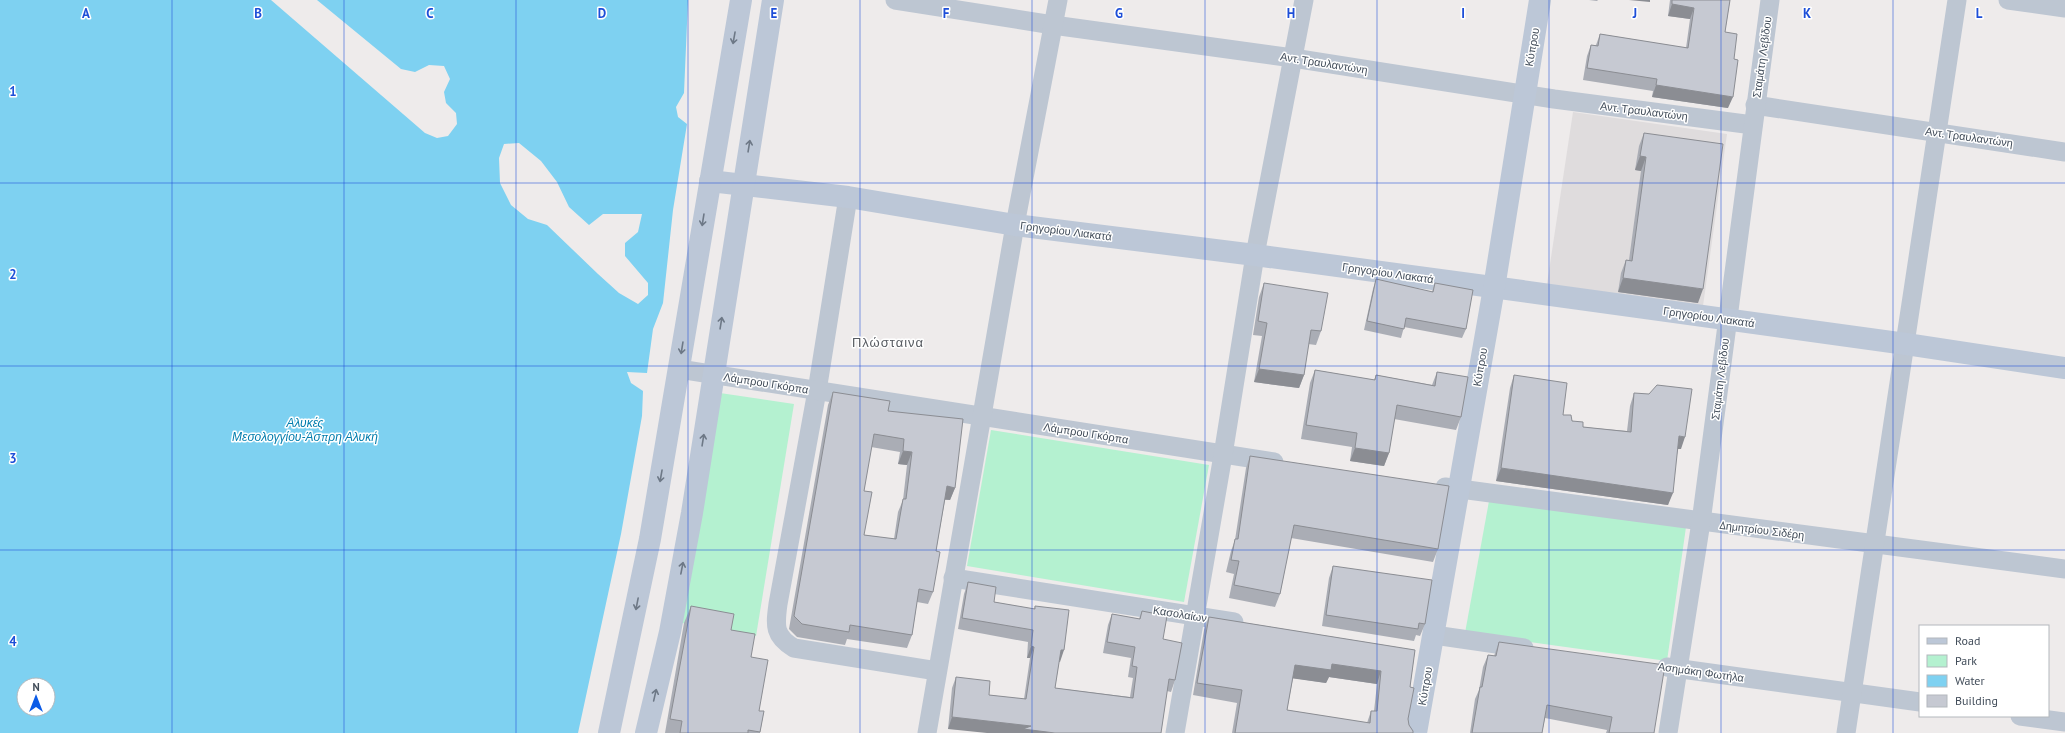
<svg xmlns="http://www.w3.org/2000/svg" width="2065" height="733" font-family="'PT Sans',sans-serif">
	<rect width="100%" height="100%" fill="#eeebeb"/>
	<polygon fill="#dfdcdd" points="1573,112 1727,134 1703,306 1547,284"/>
	<g fill="#b4f1d0">
		<polygon points="720,393 794,404 756,636 682,623"/>
		<polygon points="991,430 1209,465 1184,602 967,566"/>
		<polygon points="1489,501 1686,527 1667,661 1465,633"/>
	</g>
	<path fill="#7ed1f1" fill-rule="evenodd" d="M0 0H271L425 133 437 138 448 136 457 124 456 113 446 103 444 92 450 79 444 66 429 65 415 72 401 69 317 0H688L684 93 676 107 678 117 687 124 673 210 663 303 653 329 647 373 627 372 631 383 643 391 642 416 621 534 578 733H0ZM519 143 541 161 557 182 569 207 589 225 603 214H642L638 232 625 243V256L648 283V295L638 304 619 293 598 274 547 225 528 219 511 205 500 183 499 158 504 144ZM24 685H48V709H24Z"/>
	<g fill="none" stroke-linecap="round" stroke-linejoin="round">
		<g stroke="#bdc6d2" stroke-width="19">
			<polyline points="895,0 1053,25 1293,58 1554,99 1753,125"/>
			<polyline points="2008,0 2065,8"/>
			<polyline points="1755,105 2065,152"/>
			<path d="M848 197 817 391 778 604C775 626 774 636 794 648L937 671"/>
			<polyline points="679,369 1274,462"/>
			<polyline points="1445,487 2065,569"/>
			<polyline points="953,578 1234,622"/>
			<polyline points="1434,635 1524,648"/>
			<polyline points="1667,667 1920,702"/>
			<polyline points="2020,716 2065,722"/>
			<polyline points="927,733 1015,225 1058,0"/>
			<polyline points="1175,733 1223,455 1255,255 1304,0"/>
			<polyline points="1668,733 1701,522 1770,0"/>
			<polyline points="1846,733 1957,0"/>
		</g>
		<g stroke="#bcc7d7" stroke-width="22">
			<polyline points="710,181 848,197 1015,225 1255,255 1522,291 1906,344 2065,368"/>
			<polyline points="609,733 650,539 741,0"/>
			<polyline points="646,733 670,632 692,513 773,0"/>
			<polyline points="1416,733 1494,288 1540,0"/>
		</g>
	</g>
	<g fill="#aaadb5" fill-rule="evenodd">
		<polygon points="1589,0 1598,0 1597,1"/>
		<polygon points="1670,0 1730,0 1725,32 1728,108 1652,97 1653,91 1583,80 1587,56 1591,45 1596,45 1600,34 1686,48 1690,19 1668,16"/>
		<polygon points="1644,133 1698,303 1618,292 1621,273 1626,260 1629,260 1641,171 1635,170 1639,146"/>
		<polygon points="1376,279 1432,292 1435,283 1466,329 1462,338 1404,327 1401,338 1364,330 1373,289"/>
		<polygon points="1264,283 1321,331 1316,345 1308,344 1304,375 1299,388 1254,382 1262,336 1253,335 1259,297"/>
		<polygon points="1315,370 1374,380 1376,375 1432,385 1437,372 1461,417 1456,430 1394,419 1389,453 1384,466 1350,461 1352,447 1301,439 1310,383"/>
		<polygon points="1514,375 1563,415 1583,427 1627,431 1630,406 1634,393 1681,449 1678,449 1668,505 1496,481 1510,388"/>
		<path d="M833 392 888 411 955 488 950 500H945L936 551 933 592 928 604 917 602 912 635 907 648 847 639 845 645 797 637 789 629 828 405ZM871 447 900 452 898 464 907 465 903 500 898 512 894 539 864 535V491Z"/>
		<polygon points="1250,456 1438,549 1433,562 1291,538 1280,594 1275,607 1229,598 1234,574 1226,572 1231,551 1235,540 1246,468"/>
		<polygon points="1333,566 1425,624 1420,636 1416,635 1414,641 1322,626 1329,578"/>
		<polygon points="968,582 994,602 1034,609 1035,606 1060,662 1059,662 1055,688 1130,697 1133,678 1128,677 1131,658 1103,653 1108,625 1112,614 1139,619 1142,611 1163,639 1175,680 1171,692 1167,691 1161,733 948,729 952,688 956,677 989,695 1024,699 1030,658 1027,658 1028,642 958,629 964,594"/>
		<polygon points="691,606 731,630 751,657 759,711 764,711 760,733 665,733 684,623"/>
		<path d="M1209 617 1415 650 1410 687 1408 719 1409 725 1413 733H1232L1237 703 1193 695 1204 630ZM1329 677 1377 684 1374 711H1371L1367 723 1287 710 1293 678 1326 683Z"/>
		<polygon points="1499,642 1654,733 1606,733 1607,730 1545,718 1542,733 1470,733 1475,699 1479,690 1483,667 1488,655 1494,656"/>
	</g>
	<g fill="#8b8d93">
		<polygon points="1629,0 1650,0 1650,2"/>
		<polygon points="1672,4 1694,8 1690,19 1668,16"/>
		<polygon points="1656,85 1733,97 1728,108 1652,97"/>
		<polygon points="1640,156 1646,157 1641,171 1635,170"/>
		<polygon points="1623,278 1703,289 1698,303 1618,292"/>
		<polygon points="1259,369 1304,375 1299,388 1254,382"/>
		<polygon points="1679,436 1685,437 1681,449 1675,449"/>
		<polygon points="1355,448 1389,453 1384,466 1350,461"/>
		<polygon points="903,451 912,452 907,465 898,464"/>
		<polygon points="1501,468 1673,493 1668,505 1496,481"/>
		<polygon points="947,486 955,488 950,500 942,499"/>
		<polygon points="1031,646 1034,647 1030,658 1027,658"/>
		<polygon points="1061,650 1064,650 1060,662 1057,661"/>
		<polygon points="1332,664 1381,671 1377,684 1329,677 1326,683 1290,678 1295,665"/>
		<polygon points="952,717 1031,726 1055,733 987,733 948,729"/>
	</g>
	<g fill="#c6c9d2" stroke="#8b8d93" fill-rule="evenodd">
		<polygon points="1672,0 1730,0 1725,32 1737,34 1734,59 1738,60 1733,97 1656,85 1657,79 1587,68 1591,45 1598,46 1600,34 1688,48 1694,8 1672,4"/>
		<polygon points="1644,133 1723,144 1703,289 1623,278 1626,260 1632,261 1646,157 1640,156"/>
		<polygon points="1376,279 1433,292 1435,283 1473,290 1466,329 1406,318 1404,329 1367,321"/>
		<polygon points="1264,283 1328,293 1321,331 1311,330 1304,375 1259,369 1267,323 1258,321"/>
		<polygon points="1315,370 1375,380 1376,375 1435,386 1437,372 1468,377 1461,417 1397,405 1389,453 1355,448 1357,433 1306,425"/>
		<polygon points="1514,375 1567,383 1563,415 1571,415 1572,421 1583,422 1583,427 1631,432 1634,393 1649,394 1657,385 1692,389 1685,437 1679,436 1673,493 1501,468"/>
		<path d="M833 392 890 401 888 411 963 419 955 488 947 486 936 551 940 552 933 592 919 589 912 635 850 625 849 632 802 624 794 616ZM874 434 904 439 903 451 912 452 906 499H903L896 539 864 535 872 492 864 491Z"/>
		<polygon points="1250,456 1449,486 1438,549 1294,525 1280,594 1234,585 1239,561 1231,560 1235,539 1238,539"/>
		<polygon points="1333,566 1432,580 1425,624 1419,623 1418,629 1326,615"/>
		<polygon points="968,582 996,587 994,602 1035,609 1035,606 1069,610 1064,650 1061,650 1055,688 1133,698 1137,667 1132,666 1135,647 1107,642 1112,614 1140,619 1142,611 1167,616 1163,639 1182,643 1175,680 1169,679 1161,733 1055,733 1023,729 1031,726 952,717 956,677 990,681 989,695 1026,699 1034,647 1031,646 1033,630 962,618"/>
		<polygon points="691,606 734,614 731,630 755,634 751,657 768,660 759,711 764,711 760,732 748,730 748,733 680,733 682,721 670,719"/>
		<path d="M1209 617 1415 650 1410 687 1414 688 1408 719 1409 725 1413 731V733H1235L1242 690 1197 683ZM1332 664 1381 671 1377 711H1371L1370 723 1287 710 1295 665 1331 670Z"/>
		<polygon points="1499,642 1665,665 1654,733 1609,733 1612,717 1547,705 1542,733 1472,733 1480,687 1482,687 1488,655 1496,656"/>
	</g>
	<defs><path id="oneway-shaft" d="M-6 0H5M1.5-3L5.5 0L1.5 3" fill="none" stroke-width="1.6" stroke-linecap="round" stroke-linejoin="round"/></defs>
	<g stroke="#6d7886">
		<use href="#oneway-shaft" transform="translate(734 38) rotate(100)"/>
		<use href="#oneway-shaft" transform="translate(749 146) rotate(-81)"/>
		<use href="#oneway-shaft" transform="translate(703 220) rotate(99)"/>
		<use href="#oneway-shaft" transform="translate(721 323) rotate(-81)"/>
		<use href="#oneway-shaft" transform="translate(682 348) rotate(99)"/>
		<use href="#oneway-shaft" transform="translate(703 440) rotate(-81)"/>
		<use href="#oneway-shaft" transform="translate(661 476) rotate(100)"/>
		<use href="#oneway-shaft" transform="translate(682 568) rotate(-79)"/>
		<use href="#oneway-shaft" transform="translate(637 604) rotate(101)"/>
		<use href="#oneway-shaft" transform="translate(655 695) rotate(-77)"/>
	</g>
	<path fill="none" stroke="#1d4ed8" stroke-width="1" stroke-opacity="0.55" d="M172 0V733M344 0V733M516 0V733M688 0V733M860 0V733M1032 0V733M1205 0V733M1377 0V733M1549 0V733M1721 0V733M1893 0V733M0 183H2065M0 366H2065M0 550H2065"/>
	<g text-anchor="middle" dominant-baseline="central" stroke-width="3" stroke-linejoin="round" paint-order="stroke">
		<g font-size="11" fill="#424d5a" stroke="#fff">
			<text transform="translate(1532 47) rotate(-80)">Κύπρου</text>
			<text transform="translate(1762 57) rotate(-82)">Σταμάτη Λεβίδου</text>
			<text transform="translate(1324 63) rotate(9)">Αντ. Τραυλαντώνη</text>
			<text transform="translate(1644 111) rotate(7)">Αντ. Τραυλαντώνη</text>
			<text transform="translate(1969 137) rotate(8)">Αντ. Τραυλαντώνη</text>
			<text transform="translate(1066 231) rotate(7)">Γρηγορίου Λιακατά</text>
			<text transform="translate(1388 273) rotate(8)">Γρηγορίου Λιακατά</text>
			<text transform="translate(1709 317) rotate(8)">Γρηγορίου Λιακατά</text>
			<text transform="translate(1480 367) rotate(-80)">Κύπρου</text>
			<text transform="translate(1720 379) rotate(-83)">Σταμάτη Λεβίδου</text>
			<text transform="translate(766 383) rotate(9)">Λάμπρου Γκόρπα</text>
			<text transform="translate(1086 433) rotate(9)">Λάμπρου Γκόρπα</text>
			<text transform="translate(1762 530) rotate(7)">Δημητρίου Σιδέρη</text>
			<text transform="translate(1180 614) rotate(9)">Κασολαίων</text>
			<text transform="translate(1701 672) rotate(8)">Ασημάκη Φωτήλα</text>
			<text transform="translate(1425 686) rotate(-80)">Κύπρου</text>
		</g>
		<g font-size="12" font-style="italic" fill="#027dad" stroke="#fff">
			<text x="305" y="422">Αλυκές<tspan x="305" dy="14">Μεσολογγίου-Άσπρη Αλυκή</tspan></text>
		</g>
		<g font-size="13" letter-spacing="1" fill="#575b61" stroke="#fff">
			<text x="888" y="342">Πλώσταινα</text>
		</g>
	</g>
	<g font-size="13" text-anchor="middle" font-weight="bold" fill="#1d4ed8" stroke="#fff" stroke-width="3" stroke-linejoin="round" paint-order="stroke">
		<text x="86" y="18">A</text>
		<text x="258" y="18">B</text>
		<text x="430" y="18">C</text>
		<text x="602" y="18">D</text>
		<text x="774" y="18">E</text>
		<text x="946" y="18">F</text>
		<text x="1119" y="18">G</text>
		<text x="1291" y="18">H</text>
		<text x="1463" y="18">I</text>
		<text x="1635" y="18">J</text>
		<text x="1807" y="18">K</text>
		<text x="1979" y="18">L</text>
		<text x="13" y="96">1</text>
		<text x="13" y="279">2</text>
		<text x="13" y="463">3</text>
		<text x="13" y="646">4</text>
	</g>
	<rect x="1919" y="625" width="130" height="92" fill="#ffffff" stroke="#b3b8bd"/>
	<rect x="1927" y="638" width="20" height="6" fill="#bcc7d7" stroke="#b3b8bd"/>
	<text x="1955" y="645" font-size="12" fill="#424d5a">Road</text>
	<rect x="1927" y="655" width="20" height="12" fill="#b4f1d0" stroke="#b3b8bd"/>
	<text x="1955" y="665" font-size="12" fill="#424d5a">Park</text>
	<rect x="1927" y="675" width="20" height="12" fill="#7ed1f1" stroke="#b3b8bd"/>
	<text x="1955" y="685" font-size="12" fill="#424d5a">Water</text>
	<rect x="1927" y="695" width="20" height="12" fill="#c6c9d2" stroke="#b3b8bd"/>
	<text x="1955" y="705" font-size="12" fill="#424d5a">Building</text>
	<g transform="translate(36 697)"><circle r="19" fill="#ffffff" stroke="#b3b8bd"/>
	<path d="M0-3L7 15L0 10L-7 15Z" fill="#0c5ce7"/>
	<text y="-6" font-size="11" font-weight="bold" text-anchor="middle" fill="#424d5a">N</text>
	</g>
</svg>
